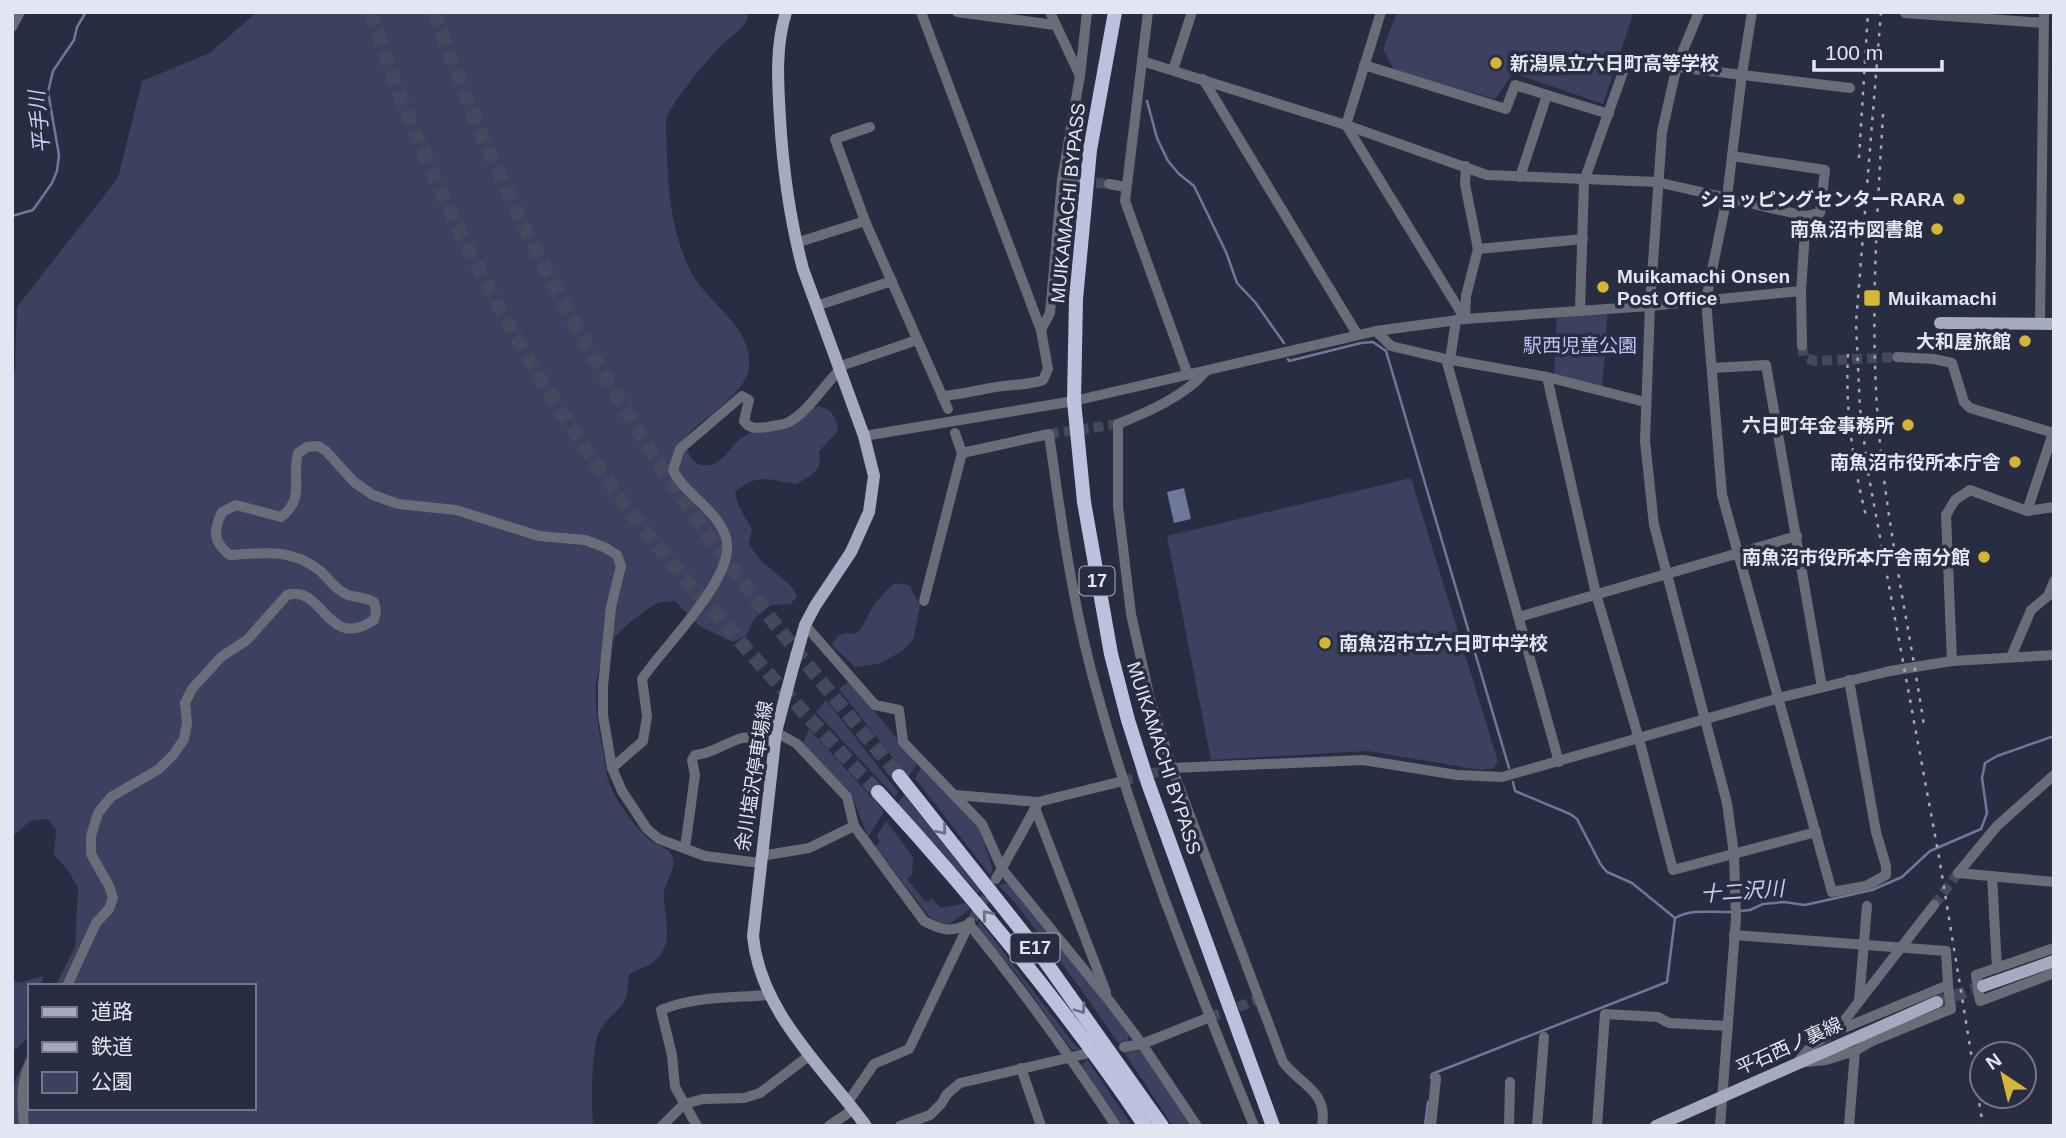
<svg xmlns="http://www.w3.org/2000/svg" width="2066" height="1138" font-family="Helvetica,'Noto Sans JP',sans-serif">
	<rect width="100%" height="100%" fill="#292d42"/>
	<g fill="#3b415f">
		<path d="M257 12H747L748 18C742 30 733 35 723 44 710 56 669 105 666 120 665 130 667 142 667 152 668 193 672 233 690 270 707 305 758 329 748 372 743 393 707 417 690 432L685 441C688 453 692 467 708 465 722 464 729 449 738 441 755 427 796 416 818 406 833 410 836 417 838 431L819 451C823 471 811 476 796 484 768 480 759 472 735 492L738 505 752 529 749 544 761 561 792 587 797 596 791 604 770 605 754 619 747 635 733 642 699 626 675 601C654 602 653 605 637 617 587 653 592 697 603 751 605 762 606 777 611 787 617 803 639 833 653 842 660 847 670 848 673 858 676 870 665 882 664 893 663 917 677 946 652 963 645 968 636 969 629 975 628 982 628 990 626 997 622 1011 605 1018 599 1032 592 1045 590 1111 594 1126H20L12 1123V1088L30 1049V1108H254V986H58V981L75 947 78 888 68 870 54 855 56 830 48 819 31 820 12 837V373L15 370 17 307 118 178 142 81 210 53Z"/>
		<polygon points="1397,12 1634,12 1603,104 1513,73 1495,99 1394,70 1383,49"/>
		<polygon points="1608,308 1602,391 1554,379 1557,312"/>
		<polygon points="1411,478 1498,762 1494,768 1481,770 1368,751 1211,760 1167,536"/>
		<path d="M895 583 909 585 920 605 913 640 901 652 878 664 855 667 832 645 838 636 846 633 855 634C864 628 865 619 871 610 878 599 885 591 895 583Z"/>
		<polygon points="848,682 852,683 917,764 908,777 839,689"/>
		<polygon points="826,700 898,792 895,797 816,712"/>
		<polygon points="809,729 871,797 873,796 884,812 868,837 852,795 805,748 803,743"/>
		<polygon points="921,768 978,825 993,870 990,875 915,778"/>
		<polygon points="904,795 980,890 978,893 897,804"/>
		<polygon points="886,821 913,857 912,875 907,879 926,902 932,899 941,908 966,903 970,909 949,924 939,922 929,916 875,846 880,842 877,836"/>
		<polygon points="1003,883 1011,885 1129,1033 1128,1041 1118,1043 1078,985 1015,903 999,886"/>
		<polygon points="980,921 1073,1043 1081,1050 1073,1050 1069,1046 1016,973 980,933 978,926"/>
		<path d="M44 976 40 986H30V1008L26 1016C34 1032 27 1043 12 1051V979L18 983Z"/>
		<polygon points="1141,1050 1194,1126 1173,1126 1124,1052"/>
		<polygon points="1087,1059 1132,1126 1121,1126 1082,1066"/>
	</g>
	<polygon fill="#6e779c" points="1184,488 1191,519 1174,523 1167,492"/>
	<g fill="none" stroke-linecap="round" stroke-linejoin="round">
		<g stroke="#6e779c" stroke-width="2.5">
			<polyline points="1147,101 1157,138 1168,161 1179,174 1194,186 1226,252 1237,283 1255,302 1284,343"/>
			<polyline points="12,216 33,210 52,183 57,171 59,155 48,92 53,71 74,40 77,27 86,12"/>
			<polyline points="1288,359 1289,361 1361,343 1373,342 1386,351 1509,768"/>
			<polyline points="1513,782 1515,791 1570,814 1577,819 1601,865 1607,872 1632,883 1675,918"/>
			<polyline points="1740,911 1750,910 1763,904 1784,902 1805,905 1872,890 1902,877 1930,851 1981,829 1987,813 1982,778 1985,763 1997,756 2054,736"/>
			<path d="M1675 918C1694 908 1712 913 1733 912"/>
			<polyline points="1431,1078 1432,1074 1667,982 1675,918"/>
			<polyline points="1425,1126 1428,1102"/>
		</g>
		<g stroke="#45495d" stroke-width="10" stroke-dasharray="10 5" stroke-linecap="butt">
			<polyline points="1081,182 1109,184"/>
			<polyline points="1802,346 1804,357 1815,361 1897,357"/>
			<polyline points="1049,434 1118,424"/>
			<polyline points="1123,781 1172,768"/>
			<polyline points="1934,905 1958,873"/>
			<polyline points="973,919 993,884"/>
			<polyline points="1210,1017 1260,999"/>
		</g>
		<polyline stroke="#45495d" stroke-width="12" stroke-dasharray="12 6" stroke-linecap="butt" points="1937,1002 1983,986"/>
		<g stroke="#45495d" stroke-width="14" stroke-dasharray="14 7" stroke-linecap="butt">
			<path d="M370 12C428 186 515 355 624 503 666 560 713 611 760 664 799 707 838 750 878 792"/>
			<path d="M434 12C448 50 462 88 478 126 521 228 574 327 632 421 709 547 805 663 899 776"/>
		</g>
		<g stroke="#6a6d77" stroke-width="10">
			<path d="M921 12 1041 330 1048 369 1043 380C1030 385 1017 384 1004 386 983 388 964 395 942 396"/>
			<polyline points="957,12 1055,25"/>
			<polyline points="1050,12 1080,76"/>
			<polyline points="1148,12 1125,201 1188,375"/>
			<polyline points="1381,12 1346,125 1465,319"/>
			<polyline points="1699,12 1677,65 1662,132 1650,306 1645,441 1654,525 1727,803 1734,854 1736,918 1720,1126"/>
			<polyline points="1752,12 1742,74 1727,197 1706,300 1722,495 1832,892 1866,886 1886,875 1886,866 1876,832 1849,680"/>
			<polyline points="1905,13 2044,23"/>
			<polyline points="12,27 20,12"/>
			<polyline points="1142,61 1346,125 1487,175 1657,182 1806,216 1801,291 1802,346"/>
			<polyline points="1364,65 1506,109 1515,85 1547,95"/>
			<polyline points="1173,70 1192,12"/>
			<polyline points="1203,79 1357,334"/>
			<polyline points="1732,156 1825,170 1820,213 1806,216"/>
			<polyline points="1520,177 1547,95 1609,114"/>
			<polyline points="1062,180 1081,182"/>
			<polyline points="1109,184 1126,187"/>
			<polyline points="865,221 835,139 870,127"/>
			<polyline points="796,243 865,221 948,409"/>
			<polyline points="1478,249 1583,239"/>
			<polyline points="816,306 892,281"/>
			<polyline points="1580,311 1584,181 1627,61 1850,88"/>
			<polyline points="1465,319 1466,296 1478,249 1465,184 1466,166"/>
			<polyline points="2040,323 2044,12"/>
			<polyline points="1041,330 1050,313 1062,180 1080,76 1087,12"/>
			<polyline points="1376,331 1391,346 1446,359 1547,377 1645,402"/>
			<polyline points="1897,357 1934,359 1952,363 1964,402 1970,408 2054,433"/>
			<polyline points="1446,359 1559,762"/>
			<polyline points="1450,360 1456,320"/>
			<polyline points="838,367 917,340"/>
			<polyline points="1712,368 1766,365 1822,687"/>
			<path d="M1206 371C1185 396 1148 412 1118 424V506L1131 614 1150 699 1172 768 1283 1062C1301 1086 1328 1090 1322 1126"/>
			<polyline points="1547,377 1596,594 1639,739 1673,870 1816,832"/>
			<polyline points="864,436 1074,401 1376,331 1465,319 1650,306 1801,291"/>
			<path d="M962 453 1049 434C1060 513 1071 593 1091 670 1132 826 1193 976 1254 1126"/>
			<polyline points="2027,511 2053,433"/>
			<polyline points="924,601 962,453 955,433"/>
			<polyline points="1519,617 1797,536"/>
			<polyline points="805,625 875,705 899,710 903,742 982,824 1002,869 1108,999 1142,1044 1197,1126"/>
			<polyline points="2011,657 2031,610 2048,596 2054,581"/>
			<polyline points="1952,661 1946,515 1955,500 1970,490 2027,511 2054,507"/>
			<path d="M776 732 797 744 847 797 854 826 924 921C941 930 951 933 969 924"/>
			<path d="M612 768 643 741 647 716 642 679C663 647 738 576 726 538 718 510 685 495 673 470L680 449 742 396 749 400 744 421C750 430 758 428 768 427 775 425 784 425 789 422 809 411 822 387 839 371"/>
			<polyline points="1172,768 1363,760 1457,775 1502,777 1779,698 1890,671 1952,661 2054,655"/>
			<polyline points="955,795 1038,802 1123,781"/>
			<polyline points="1035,808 1106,992"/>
			<path d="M685 848 695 775 692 760 695 755C714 753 724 743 742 738 752 736 765 739 775 740"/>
			<polyline points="761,856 809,848 854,826"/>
			<polyline points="1958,873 1997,826 2054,775"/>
			<polyline points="1958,873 2054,882"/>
			<polyline points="1992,876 1997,968"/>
			<polyline points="996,879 1037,805"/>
			<path d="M969 924C1022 989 1070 1056 1116 1126"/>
			<polyline points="1734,935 1946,951 1948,985"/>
			<polyline points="2054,948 1976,975 1980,1001 2054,973"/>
			<polygon points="1948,985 1951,1009 1872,1041 1855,1051 1826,1060 1797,1063 1813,1044 1837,1031"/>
			<path d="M67 986 96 923 109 909 113 898 109 886 91 854V836L98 813 111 797 159 769 174 754 184 739 187 723 185 703 192 689 221 657 247 640 287 595C324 584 326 652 374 620L376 611 374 602C365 597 358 598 348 595 335 590 329 578 319 570 290 548 264 553 230 555 213 542 213 531 222 512L236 505 281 517C306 498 291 479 298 453L307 447 318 446 326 451 354 482 373 495 398 504 456 510 539 536 585 540 604 547 617 555 621 566 611 607 603 686V715L612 768 622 791 647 829 659 839 705 856 760 863"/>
			<polyline points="1859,1001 1867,906"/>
			<polyline points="1837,1030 1934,905"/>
			<polyline points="1124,1047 1142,1044 1210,1017"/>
			<polyline points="1021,1068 1041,1126"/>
			<polyline points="848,1102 874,1064 909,1049 970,922"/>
			<path d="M24 1126C22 1103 20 1084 30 1063"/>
			<polyline points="662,1126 684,1104 703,1099 744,1098 760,1093 810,1055"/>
			<path d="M697 1126 675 1087 672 1055 661 1010C694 996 734 998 769 995"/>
			<polyline points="829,1126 854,1109"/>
			<polyline points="900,1126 930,1115 941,1104 947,1094 960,1083 1085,1054"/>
			<polyline points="1431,1126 1436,1078"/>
			<polyline points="1509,1126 1510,1082"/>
			<polyline points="1537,1126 1544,1037"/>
			<polyline points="1597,1126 1605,1014 1658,1017 1669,1023 1728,1026"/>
			<polyline points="1849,1126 1855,1051"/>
		</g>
		<g stroke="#a5aac0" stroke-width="12">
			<path d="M786 12C775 48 778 83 780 119 783 170 790 220 803 269L864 436 874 476 869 512 851 552 815 606 805 625 792 671 776 732 753 936C760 1012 823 1067 866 1126"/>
			<polyline points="1940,323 2054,324"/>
			<polyline points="1983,986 2054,961"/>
			<polyline points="1656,1126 1937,1002"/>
		</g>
		<g stroke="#bcc2dd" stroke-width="14">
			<polyline points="1115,12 1090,150 1076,299 1074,401 1084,502 1111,654 1128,720 1148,783 1273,1126"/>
			<polyline points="899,776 1040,954 1162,1126"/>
			<path d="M878 792C975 898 1065 1007 1145 1126"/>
		</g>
		<g stroke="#a4a8b8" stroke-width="2.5" stroke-dasharray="3.5 7" stroke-linecap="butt">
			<polyline points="1881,12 1856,323 1860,408 1868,472 1939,857 1983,1126"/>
			<path d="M1883 114C1877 216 1870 319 1878 421 1886 523 1909 625 1924 726"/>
			<polyline points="1859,158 1868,12"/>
			<path d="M1848 354C1845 410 1853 465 1867 520"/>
		</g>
	</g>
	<defs><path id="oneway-chevron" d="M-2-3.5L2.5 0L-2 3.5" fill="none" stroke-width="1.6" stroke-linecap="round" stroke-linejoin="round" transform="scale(1.75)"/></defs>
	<g stroke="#6b7088">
		<use href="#oneway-chevron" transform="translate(942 830) rotate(51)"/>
		<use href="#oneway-chevron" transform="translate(987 915) rotate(-130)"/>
		<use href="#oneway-chevron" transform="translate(1081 1009) rotate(54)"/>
	</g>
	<g fill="#d5b535" stroke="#292d42" stroke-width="2.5">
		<circle cx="1496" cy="63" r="7"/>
		<circle cx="1959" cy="199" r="7"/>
		<circle cx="1937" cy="229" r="7"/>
		<circle cx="1603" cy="287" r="7"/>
		<rect x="1863" y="289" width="18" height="18" rx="3.5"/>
		<circle cx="2025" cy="341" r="7"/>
		<circle cx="1908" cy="425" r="7"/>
		<circle cx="2015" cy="462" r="7"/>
		<circle cx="1984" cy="557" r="7"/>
		<circle cx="1325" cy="643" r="7"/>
	</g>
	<g text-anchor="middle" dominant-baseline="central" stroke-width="7" stroke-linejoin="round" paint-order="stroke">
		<g fill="#292d42" stroke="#aaaebe" stroke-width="2">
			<rect x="1079.5" y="566.5" width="35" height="29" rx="5"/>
			<rect x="1010.5" y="933.5" width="49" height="29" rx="5"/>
		</g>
		<g font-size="18" font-weight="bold" fill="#e2e6f3">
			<text x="1097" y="581">17</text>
			<text x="1035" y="948">E17</text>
		</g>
		<g font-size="19" font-weight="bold" fill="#e2e6f3" stroke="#292d42" text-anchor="end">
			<text x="1510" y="63" text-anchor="start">新潟県立六日町高等学校</text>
			<text x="1945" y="199">ショッピングセンターRARA</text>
			<text x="1923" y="229">南魚沼市図書館</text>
			<text x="1617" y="276" text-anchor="start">Muikamachi Onsen<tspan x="1617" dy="22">Post Office</tspan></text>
			<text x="1888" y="298" text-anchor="start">Muikamachi</text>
			<text x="2011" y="341">大和屋旅館</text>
			<text x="1894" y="425">六日町年金事務所</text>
			<text x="2001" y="462">南魚沼市役所本庁舎</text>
			<text x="1970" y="557">南魚沼市役所本庁舎南分館</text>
			<text x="1339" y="643" text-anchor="start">南魚沼市立六日町中学校</text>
		</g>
		<g font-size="19" fill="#e2e6f3" stroke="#292d42">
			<text transform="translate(1068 203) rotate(-84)">MUIKAMACHI BYPASS</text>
			<text transform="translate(1164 758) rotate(72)">MUIKAMACHI BYPASS</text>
			<text transform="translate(754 776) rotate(-81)">余川塩沢停車場線</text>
			<text transform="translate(1789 1046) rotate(-24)">平石西ノ裏線</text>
		</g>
		<g font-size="19" fill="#bbc6f8" stroke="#292d42">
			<text x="1580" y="345">駅西児童公園</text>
		</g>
		<g font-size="21" font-style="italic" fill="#c6cff5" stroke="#292d42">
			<text transform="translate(39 122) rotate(-95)">平手川</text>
			<text transform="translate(1742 891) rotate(-4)">十二沢川</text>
		</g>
	</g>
	<rect width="2066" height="1138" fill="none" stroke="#e2e6f3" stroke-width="28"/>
	<rect x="28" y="984" width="228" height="126" fill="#292d42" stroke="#737789" stroke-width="2"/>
	<rect x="42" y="1007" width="35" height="10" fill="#a5aac0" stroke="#737789" stroke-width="2"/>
	<text x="91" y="1019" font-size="21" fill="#e2e6f3">道路</text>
	<rect x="42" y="1042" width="35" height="10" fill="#a4a8b8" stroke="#737789" stroke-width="2"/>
	<text x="91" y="1054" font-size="21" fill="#e2e6f3">鉄道</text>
	<rect x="42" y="1072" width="35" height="21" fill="#3b415f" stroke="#737789" stroke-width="2"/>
	<text x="91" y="1089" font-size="21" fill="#e2e6f3">公園</text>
	<g transform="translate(2003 1075) rotate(325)"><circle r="33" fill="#292d42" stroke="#737789" stroke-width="2"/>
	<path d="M0-5L12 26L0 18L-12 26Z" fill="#d5b535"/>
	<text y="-10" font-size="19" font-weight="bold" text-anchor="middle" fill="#e2e6f3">N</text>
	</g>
	<path d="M1814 60v10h128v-10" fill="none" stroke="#e2e6f3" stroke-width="3.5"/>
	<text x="1825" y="60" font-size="21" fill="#e2e6f3" stroke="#292d42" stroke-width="5" paint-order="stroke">100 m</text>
</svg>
